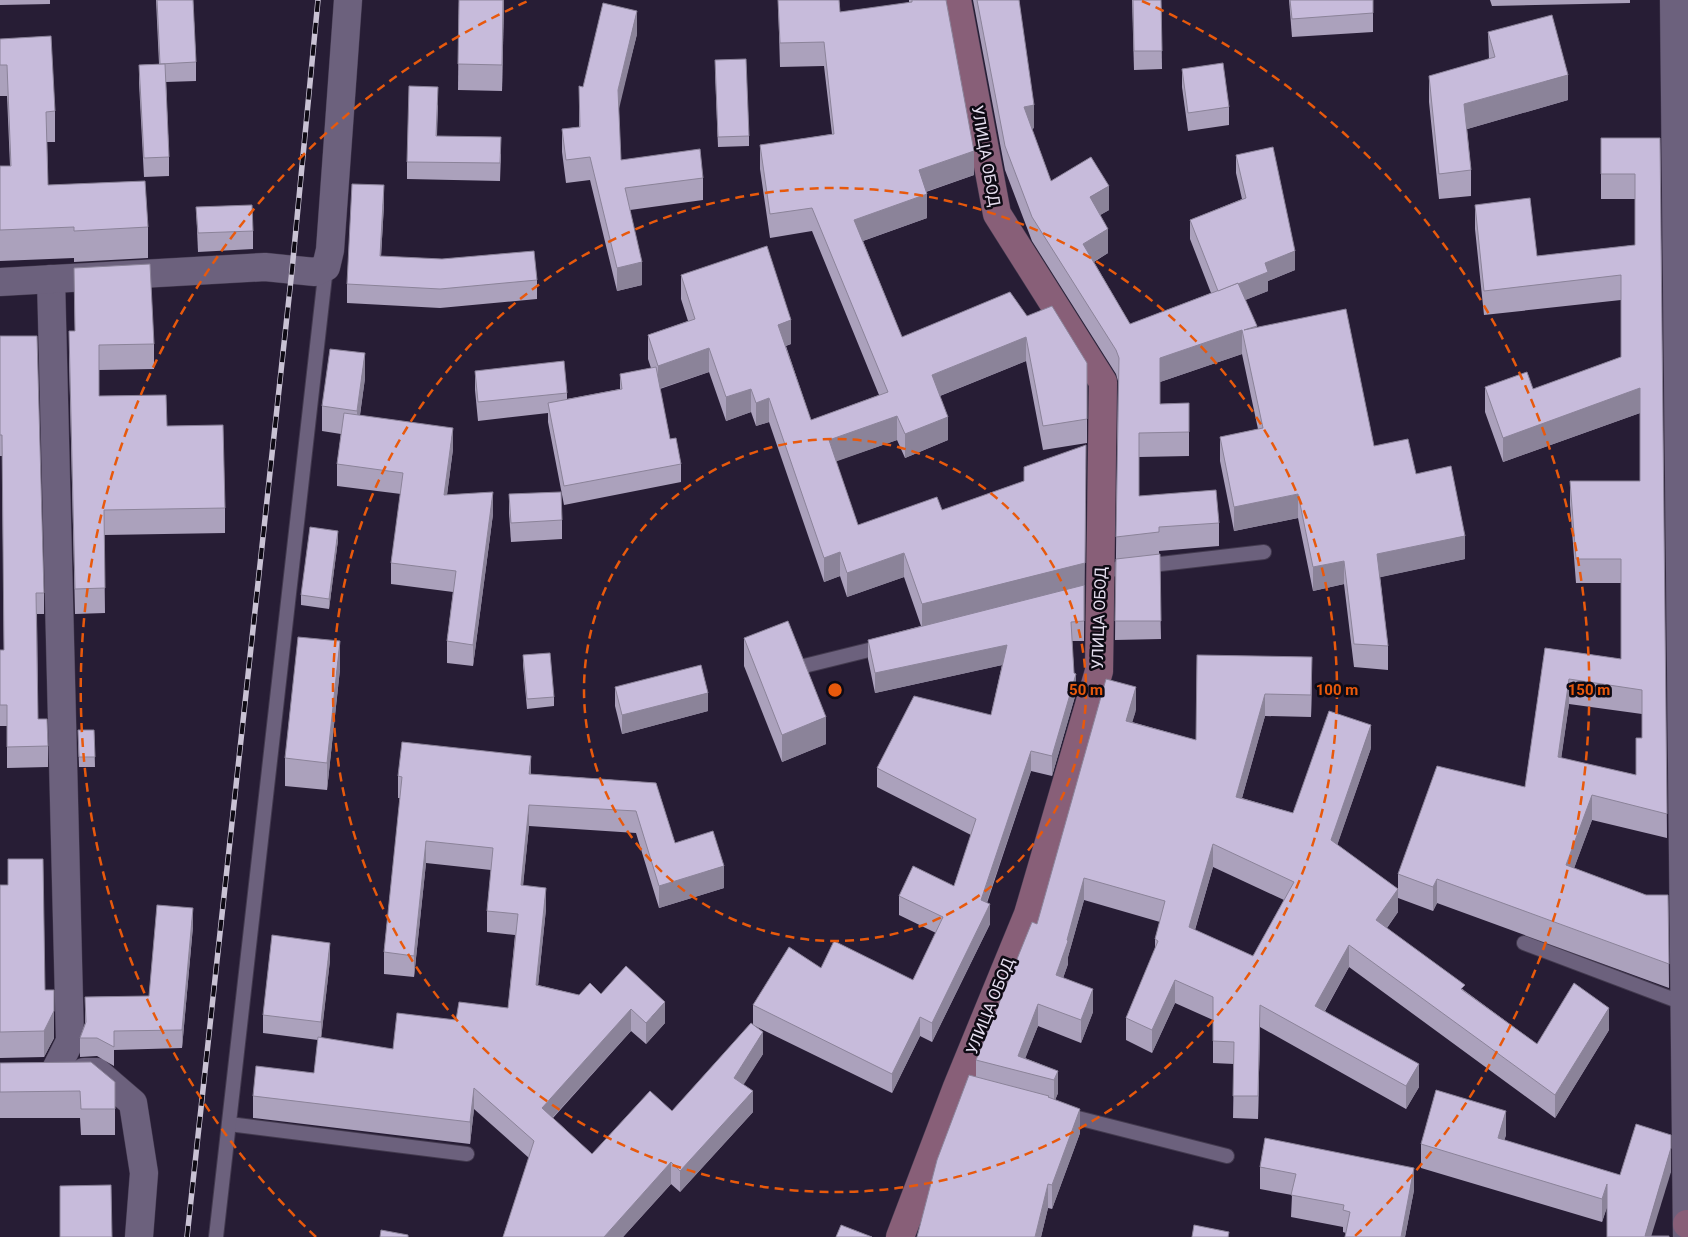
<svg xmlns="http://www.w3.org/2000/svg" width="1688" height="1237" font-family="Roboto,sans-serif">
	<rect width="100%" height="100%" fill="#271d35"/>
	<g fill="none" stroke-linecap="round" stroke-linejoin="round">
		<g stroke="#433a4f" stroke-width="16">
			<g id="lane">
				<polyline points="1100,571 1264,552"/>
				<polyline points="804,666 885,646"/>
				<polyline points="1524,943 1683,1003"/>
				<polyline points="1062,1114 1227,1156"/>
				<polyline points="229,1124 467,1154"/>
				<polyline points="216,1237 326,267"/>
			</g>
		</g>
		<g stroke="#433a4f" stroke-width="29">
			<g id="street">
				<polyline points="1674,0 1687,1237"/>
				<polyline points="51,279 70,1041 54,1073"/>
				<polyline points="0,282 265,267 315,272 326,267 330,250 348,0"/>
				<polyline points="84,1072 97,1072 133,1103 144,1173 139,1237"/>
			</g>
		</g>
		<g stroke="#433a4f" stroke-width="29">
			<g id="secondary">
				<polyline points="1687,1224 1688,1224"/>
				<polyline points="900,1237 957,1087 1028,914 1099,671 1103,382 997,214 957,0"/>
			</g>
		</g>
		<use href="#lane" stroke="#6c617d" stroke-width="14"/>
		<use href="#street" stroke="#6c617d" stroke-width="28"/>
		<use href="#secondary" stroke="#885f78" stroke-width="28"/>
		<g stroke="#c9c2d4" stroke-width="5.5">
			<polyline id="rail" points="187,1237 292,270 318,0"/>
		</g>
		<use href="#rail" stroke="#0e0a14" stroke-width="4" stroke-dasharray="11" stroke-linecap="butt"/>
	</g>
	<g fill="#aba1bc" fill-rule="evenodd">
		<polygon points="0,0 50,0 50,4 0,5"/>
		<polygon points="156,0 193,0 196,62 196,81 166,82 169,157 169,176 144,177 139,83 139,65 159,64"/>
		<polygon points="459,0 504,0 502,91 458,90"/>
		<polygon points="778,0 839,0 840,12 909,3 909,0 946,0 974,175 926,192 927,218 863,241 902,337 1027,316 1087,386 1087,443 1043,450 1026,361 940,396 948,440 905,458 897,440 836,461 858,525 942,510 1084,587 1084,641 1072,641 1074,673 1076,693 1052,776 1031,771 987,903 990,924 932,1042 920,1036 892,1093 753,1025 763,1054 743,1084 753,1112 680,1192 671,1184 623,1237 503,1237 529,1158 474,1109 470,1144 253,1118 253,1096 314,1073 318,1040 263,1033 263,1015 330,960 321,1038 393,1049 456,1020 508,1008 515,935 487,932 487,911 491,870 426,863 414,977 384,974 384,952 400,798 398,798 398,776 531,774 656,783 675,843 724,888 659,908 636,833 529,826 523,885 546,909 538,985 579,995 601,994 665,1023 646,1044 631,1031 553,1118 592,1154 672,1111 753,1025 753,1005 821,968 913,980 936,933 899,915 899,896 954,886 971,835 877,787 877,768 991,715 1002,665 875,693 868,659 868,640 921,626 904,577 847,597 840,576 824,582 769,422 756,426 751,412 726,421 709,372 660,389 670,439 681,464 681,482 564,505 548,422 548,413 478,421 475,390 475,371 567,393 567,399 620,389 620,374 651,368 648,359 648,335 688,321 681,299 681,275 791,344 786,346 811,420 879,395 812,231 770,238 760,169 760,145 832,134 824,66 780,67"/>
		<polygon points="973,0 1019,0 1034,128 1032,129 1051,181 1109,210 1100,215 1108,253 1094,262 1130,324 1211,293 1190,239 1190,220 1242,199 1236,173 1236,155 1295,270 1268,281 1268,291 1245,300 1257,327 1374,446 1416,474 1465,559 1380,577 1388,646 1388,670 1354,667 1344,584 1313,591 1298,518 1234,531 1220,461 1220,437 1258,429 1242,354 1160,382 1160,404 1189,403 1189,456 1139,457 1139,496 1219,523 1219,546 1159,551 1161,639 1115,640 1118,381 1116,374 1032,241 1005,170"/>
		<polygon points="1132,0 1161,0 1162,69 1134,70"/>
		<polygon points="1289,0 1373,0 1373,32 1292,37"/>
		<polygon points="1490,0 1630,0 1630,3 1492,6"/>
		<polygon points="1488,32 1568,100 1467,129 1471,170 1471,196 1439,199 1429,102 1429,76 1489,59"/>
		<polygon points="637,34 618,109 621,160 703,178 703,200 630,210 642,285 617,291 590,180 566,183 562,152 562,129 579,127 579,86 583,87"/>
		<polygon points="0,39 55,111 55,142 47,142 48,185 148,227 148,258 74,262 74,258 0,261 0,166 10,166 7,96 0,96"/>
		<polygon points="1182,69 1229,107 1229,125 1188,131 1182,87"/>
		<polygon points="715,70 749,136 749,146 718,147"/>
		<polygon points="438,104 437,136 501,154 500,181 407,179 407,162"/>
		<path d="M1601 138H1660L1667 838 1592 820 1574 868 1646 895H1668L1669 988 1437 903 1433 911 1398 898V912L1387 928 1465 991 1537 1044 1609 1030 1555 1118 1349 967 1325 1011 1419 1087 1406 1109 1260 1027 1258 1119 1233 1118 1234 1064 1213 1063V1020L1175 1003 1152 1053 1126 1040V1018L1155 949V939L1160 922 1084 900 1068 957V964L1063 978 1093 1012 1081 1043 1038 1026 1025 1058 1058 1071V1093L1055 1100 1080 1133 1052 1209 1048 1208 1041 1237H917L976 1077V1060L1037 924 1136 710 1132 722 1196 740 1197 655 1312 680 1311 717 1265 716 1242 798 1293 813 1371 748 1337 845 1398 889V874L1525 787 1545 648 1621 659V583H1576L1570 505V481H1640V413L1503 462 1485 412V387L1533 389 1621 357V300L1484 315 1475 229V205L1537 256 1635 245V199H1601ZM1569 704 1642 714V738L1636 775 1561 758ZM1213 867 1284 900 1253 956 1195 930Z"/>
		<polygon points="384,204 381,256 537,280 537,299 440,308 347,303 347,284"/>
		<polygon points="196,207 253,231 253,249 198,252"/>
		<polygon points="74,268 154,344 154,369 99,370 99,396 167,426 225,508 225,533 104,535 105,613 75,614 69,356 69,331 75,331"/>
		<polygon points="0,336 44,593 44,614 37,614 38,719 48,746 48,767 7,768 7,726 0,726 0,650 4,650 2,456 0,456"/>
		<polygon points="365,378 360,415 453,449 447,495 493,514 473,666 447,663 447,641 453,592 391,584 391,563 401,494 337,486 337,464 341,434 322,431 322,406"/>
		<polygon points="509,494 562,520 562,539 511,542 509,513"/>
		<polygon points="338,540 329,609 301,605 301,595"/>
		<polygon points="744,638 826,744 782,762 744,666"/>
		<polygon points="523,655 554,697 554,706 527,709 523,665"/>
		<polygon points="340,669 327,790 285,786 285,758"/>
		<polygon points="615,687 708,711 622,734 615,706"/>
		<polygon points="78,730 94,730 95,767 79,767"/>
		<polygon points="0,885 45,990 54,1038 44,1057 0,1058"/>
		<polygon points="193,926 182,1048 114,1050 114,1066 97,1056 80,1057 80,1038 85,1023 85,997 149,996"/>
		<polygon points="0,1063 115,1082 115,1135 81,1135 80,1118 0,1118"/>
		<polygon points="1506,1135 1504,1140 1620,1175 1671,1172 1607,1237 1607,1207 1602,1222 1421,1168 1421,1144"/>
		<polygon points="1260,1167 1414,1190 1405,1237 1345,1237 1346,1233 1343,1232 1343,1227 1291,1217 1292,1195 1260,1189"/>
	</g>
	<g fill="#8b8399">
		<polygon points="503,0 504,0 502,91 502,65"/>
		<polygon points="637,11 637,34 618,113 618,90"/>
		<polygon points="1568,75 1568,100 1464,130 1464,104"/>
		<polygon points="1034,105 1034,128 1024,131 1024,107"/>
		<polygon points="974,151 974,175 919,194 919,170"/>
		<polygon points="384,185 384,204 380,275 380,256"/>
		<polygon points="1109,186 1109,210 1090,221 1090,197"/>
		<polygon points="927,194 927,218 854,244 854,220"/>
		<polygon points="1108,229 1108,253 1083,268 1083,244"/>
		<polygon points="1295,251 1295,270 1268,281 1268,291 1218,311 1218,292 1265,263"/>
		<polygon points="642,262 642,285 617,291 617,268"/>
		<polygon points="791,320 791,344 778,348 778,325"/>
		<polygon points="1242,330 1242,354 1160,382 1160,358"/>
		<polygon points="1026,337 1026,361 932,399 932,375"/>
		<polygon points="709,348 709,372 658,389 658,366"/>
		<polygon points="365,353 365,378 357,436 357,411"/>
		<polygon points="1640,388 1640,413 1503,462 1503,438"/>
		<polygon points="751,389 751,412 726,421 726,397"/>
		<polygon points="769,398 769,422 756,426 756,403"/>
		<polygon points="897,416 897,440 829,464 829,440"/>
		<polygon points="948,417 948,440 905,458 905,434"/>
		<polygon points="453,428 453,449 444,517 444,495"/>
		<polygon points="1086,469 1084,641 1084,587 922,627 922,604"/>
		<polygon points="493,492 493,514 473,666 473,645"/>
		<polygon points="1298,494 1298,518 1234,531 1234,507"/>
		<polygon points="338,531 338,540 329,609 329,599"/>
		<polygon points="1465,536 1465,559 1377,578 1377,554"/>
		<polygon points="840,552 840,576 824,582 824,558"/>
		<polygon points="904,553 904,577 847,597 847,573"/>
		<polygon points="1344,561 1344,584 1313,591 1313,567"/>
		<polygon points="340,641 340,669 327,790 327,763"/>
		<polygon points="1007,645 1007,664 875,693 875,673"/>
		<polygon points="1312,657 1312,680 1311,717 1311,695"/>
		<polygon points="1076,674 1076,693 1052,776 1052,756"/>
		<polygon points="1569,679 1569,704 1558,781 1558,757"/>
		<polygon points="1136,687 1136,710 1126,743 1126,721"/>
		<polygon points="708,693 708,711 622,734 622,715"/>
		<polygon points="1265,694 1265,716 1236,819 1236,797"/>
		<polygon points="826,717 826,744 782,762 782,735"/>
		<polygon points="1371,725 1371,748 1331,863 1331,840"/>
		<polygon points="1031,751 1031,771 981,919 981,900"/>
		<polygon points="531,756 531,778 529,774"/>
		<polygon points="1592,795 1592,820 1566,890 1566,865"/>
		<polygon points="529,805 529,826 521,906 521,885"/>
		<polygon points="426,841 426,863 414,977 414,956"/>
		<polygon points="1213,844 1213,867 1189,950 1189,927"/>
		<polygon points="724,866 724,888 659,908 659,886"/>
		<polygon points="1084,878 1084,900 1068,957 1068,964 1056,998 1056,975"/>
		<polygon points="1437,879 1437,903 1433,911 1433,887"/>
		<polygon points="546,888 546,909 536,1006 536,985"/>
		<polygon points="1398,889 1398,912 1376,943 1376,920"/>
		<polygon points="990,904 990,924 932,1042 932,1023"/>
		<polygon points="193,908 193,926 182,1048 182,1030"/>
		<polygon points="330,943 330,960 321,1040 321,1022"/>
		<polygon points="1349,945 1349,967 1315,1028 1315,1006"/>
		<polygon points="1175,980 1175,1003 1152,1053 1152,1030"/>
		<polygon points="1093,989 1093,1012 1081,1043 1081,1020"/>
		<polygon points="665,1002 665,1023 646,1044 646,1023"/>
		<polygon points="1038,1004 1038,1026 1020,1072 1018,1056"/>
		<polygon points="1260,1005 1260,1027 1258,1119 1258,1096"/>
		<polygon points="1609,1008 1609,1030 1555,1118 1555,1095"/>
		<polygon points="631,1009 631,1031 542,1129 542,1108"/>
		<polygon points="54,1011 54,1038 44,1057 44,1031"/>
		<polygon points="920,1017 920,1036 892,1093 892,1074"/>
		<polygon points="763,1032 763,1054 734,1100 734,1078"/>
		<polygon points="1419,1064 1419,1087 1406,1109 1406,1086"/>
		<polygon points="1058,1071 1058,1093 1054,1103 1054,1080"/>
		<polygon points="474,1088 474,1109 470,1144 470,1122"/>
		<polygon points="753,1091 753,1112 680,1192 680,1171"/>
		<polygon points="1080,1109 1080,1133 1052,1209 1052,1185"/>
		<polygon points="1506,1111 1506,1135 1498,1162 1498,1138"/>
		<polygon points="1671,1148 1671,1172 1651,1237 1645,1236"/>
		<polygon points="671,1162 671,1184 623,1237 604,1237"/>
		<polygon points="1414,1168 1414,1190 1405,1237 1401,1237"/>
		<polygon points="1048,1184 1048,1208 1041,1237 1035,1237"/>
		<polygon points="1607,1184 1607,1207 1602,1222 1602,1199"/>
	</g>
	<g fill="#c7bbdb" stroke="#8b8399" fill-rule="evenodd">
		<polygon points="157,0 193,0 196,62 160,64"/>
		<polygon points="459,0 503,0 502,65 458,64"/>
		<polygon points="778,0 839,0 840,12 912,2 912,0 946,0 974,151 919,170 927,194 854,220 902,337 1010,292 1027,316 1052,306 1087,363 1087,419 1043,426 1026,337 932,375 948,417 905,434 897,416 829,440 858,525 937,497 942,510 1024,481 1024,467 1086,445 1085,563 922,604 904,553 847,573 840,552 824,558 769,398 756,403 751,389 726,397 709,348 658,366 648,335 695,319 681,275 767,246 791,320 778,325 811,420 888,392 812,208 770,214 760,145 834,134 824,42 780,43"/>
		<polygon points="977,0 1019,0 1034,105 1024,107 1051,181 1091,157 1109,186 1090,197 1108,229 1083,244 1130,324 1238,283 1257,326 1244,330 1346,309 1374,446 1408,439 1416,474 1451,466 1465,536 1377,554 1388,646 1354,644 1344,561 1313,567 1298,494 1234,507 1220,437 1263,428 1242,330 1160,358 1160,404 1189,403 1189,432 1139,433 1139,496 1216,490 1219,523 1159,527 1159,532 1116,537 1119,358 1116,350 1032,217 1005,146"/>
		<polygon points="1133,0 1161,0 1162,51 1134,51"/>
		<polygon points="1290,0 1373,0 1373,13 1292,19"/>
		<polygon points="603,3 637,11 618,90 621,160 700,149 703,178 625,188 642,262 617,268 590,157 566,160 562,129 580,127 579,86 583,87"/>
		<polygon points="1552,15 1568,75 1464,104 1471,170 1439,174 1429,76 1495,57 1488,32"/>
		<polygon points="51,36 55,111 46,112 48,185 145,181 148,227 74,231 74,227 0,230 0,166 11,166 7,65 0,65 0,39"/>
		<polygon points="746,59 749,136 718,137 715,60"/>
		<polygon points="1223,63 1229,107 1188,113 1182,69"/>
		<polygon points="165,64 169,157 144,158 139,65"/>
		<polygon points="409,86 438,87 436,136 501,137 500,163 407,162"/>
		<path d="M1601 138H1660L1667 814 1592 795 1566 865 1646 895H1668L1669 964 1437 879 1433 887 1398 874 1437 766 1525 787 1545 648 1621 659V559H1576L1570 481H1640V388L1503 438 1485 387 1527 372 1533 389 1621 357V275L1484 291 1475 205 1530 198 1537 256 1635 245V174H1601ZM1569 679 1642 690V738H1636V775L1558 757Z"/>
		<polygon points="1273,147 1295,251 1265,263 1268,272 1238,284 1238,283 1218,291 1190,220 1246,198 1236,155"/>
		<polygon points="352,184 384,185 380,256 442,259 534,251 537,280 440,289 347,284"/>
		<polygon points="252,205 253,231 198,233 196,207"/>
		<polygon points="150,264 154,344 99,345 99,396 166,395 167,426 223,425 225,508 104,510 105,588 75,589 69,331 75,331 74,268"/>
		<polygon points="0,336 37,336 44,593 36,593 38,719 47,719 48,746 7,747 7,705 0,705 0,650 4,650 2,435 0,435"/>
		<polygon points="330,349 365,353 357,411 322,406"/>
		<polygon points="564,361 567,393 478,402 475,371"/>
		<polygon points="656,367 670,439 676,438 681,464 564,486 548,403 622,389 620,374"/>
		<polygon points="344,413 453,428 444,495 493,492 473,645 447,641 456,571 391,563 403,473 337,464"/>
		<polygon points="561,492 562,520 511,523 509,494"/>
		<polygon points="310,527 338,531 329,599 301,595"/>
		<polygon points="1160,554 1161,621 1115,621 1116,559"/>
		<polygon points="1084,585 1084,621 1071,622 1074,673 1076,674 1052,756 1031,751 981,900 990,904 932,1023 920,1017 892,1074 753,1005 789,947 821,968 834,941 913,980 943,917 899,896 913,866 954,886 976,819 877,768 914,696 991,715 1007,645 875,673 868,640"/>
		<polygon points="788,621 826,717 782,735 744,638"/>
		<polygon points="298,637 340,641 327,763 285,758"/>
		<polygon points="550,653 554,697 527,699 523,655"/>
		<path d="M1197 655 1312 657 1311 695 1265 694 1236 797 1293 813 1329 711 1371 725 1331 840 1398 889 1376 920 1465 985 1461 989 1537 1044 1574 983 1609 1008 1555 1095 1349 945 1315 1006 1419 1064 1406 1086 1260 1005 1258 1096H1233L1234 1042 1213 1041V997L1175 980 1152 1030 1126 1018 1158 941 1155 939 1165 901 1084 878 1067 940 1068 941 1056 975 1093 989 1081 1020 1038 1004 1018 1056 1058 1071 1054 1080 976 1060 1032 922 1037 924 1106 679 1136 687 1126 721 1196 740ZM1213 844 1294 882 1253 956 1189 927Z"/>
		<polygon points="701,665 708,693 622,715 615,687"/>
		<polygon points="78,730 94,730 95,757 79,757"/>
		<polygon points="402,742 531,756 529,774 656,783 675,843 713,831 724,866 659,886 636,811 529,805 521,885 546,888 536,985 579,995 590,983 601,994 626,966 665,1002 646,1023 631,1009 542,1108 592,1154 650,1091 672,1111 751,1023 763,1032 734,1078 753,1091 680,1171 671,1162 604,1237 503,1237 534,1141 474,1088 470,1122 253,1096 256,1066 314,1073 318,1037 393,1049 397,1013 456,1020 459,1002 508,1008 518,914 487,911 493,848 426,841 414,956 384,952 402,777 398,776"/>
		<polygon points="8,859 43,859 45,990 54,990 54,1011 44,1031 0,1032 0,885 8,885"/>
		<polygon points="157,905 193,908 182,1030 114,1031 114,1047 97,1038 80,1038 86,1022 85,997 149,996"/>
		<polygon points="272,935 330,943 321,1022 263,1015"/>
		<polygon points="91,1062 115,1082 115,1109 81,1109 80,1091 0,1092 0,1063"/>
		<polygon points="969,1075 1049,1096 1048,1097 1080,1109 1052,1185 1048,1184 1035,1237 917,1237 937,1160"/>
		<polygon points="1436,1090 1506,1111 1498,1138 1620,1175 1636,1124 1671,1135 1671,1148 1645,1236 1669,1236 1669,1237 1607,1237 1607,1184 1602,1199 1421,1144"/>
		<polygon points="1265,1138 1414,1168 1401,1237 1345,1237 1350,1212 1343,1210 1344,1205 1291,1195 1296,1174 1260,1167"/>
		<polygon points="111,1185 112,1237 60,1237 60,1186"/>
		<polygon points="841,1225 872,1237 836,1237"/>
		<polygon points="1194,1225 1229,1232 1228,1237 1192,1237"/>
		<polygon points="381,1230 408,1235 408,1237 380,1237"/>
	</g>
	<g fill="none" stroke="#e8590c" stroke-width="2.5" stroke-dasharray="9 6">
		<circle cx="835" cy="690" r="251"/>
		<circle cx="835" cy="690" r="502"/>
		<path d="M316 1237A754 754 0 0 1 528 1M1142 1A754 754 0 0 1 1354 1237"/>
	</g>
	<g text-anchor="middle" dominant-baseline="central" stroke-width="5" stroke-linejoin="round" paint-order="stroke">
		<g font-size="16" fill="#e5deef" stroke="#0e0a14">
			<text transform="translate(986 156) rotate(80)">УЛИЦА ОБОД</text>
			<text transform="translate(1099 618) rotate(-88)">УЛИЦА ОБОД</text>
			<text transform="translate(990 1006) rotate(-68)">УЛИЦА ОБОД</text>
		</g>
	</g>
	<circle cx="835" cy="690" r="8" fill="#e8590c" stroke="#0e0a14" stroke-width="2.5"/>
	<g font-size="15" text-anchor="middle" font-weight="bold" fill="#e8590c" stroke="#0e0a14" stroke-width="5" stroke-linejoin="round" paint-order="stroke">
		<text x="1086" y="695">50 m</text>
		<text x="1337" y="695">100 m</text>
		<text x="1589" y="695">150 m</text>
	</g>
</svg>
